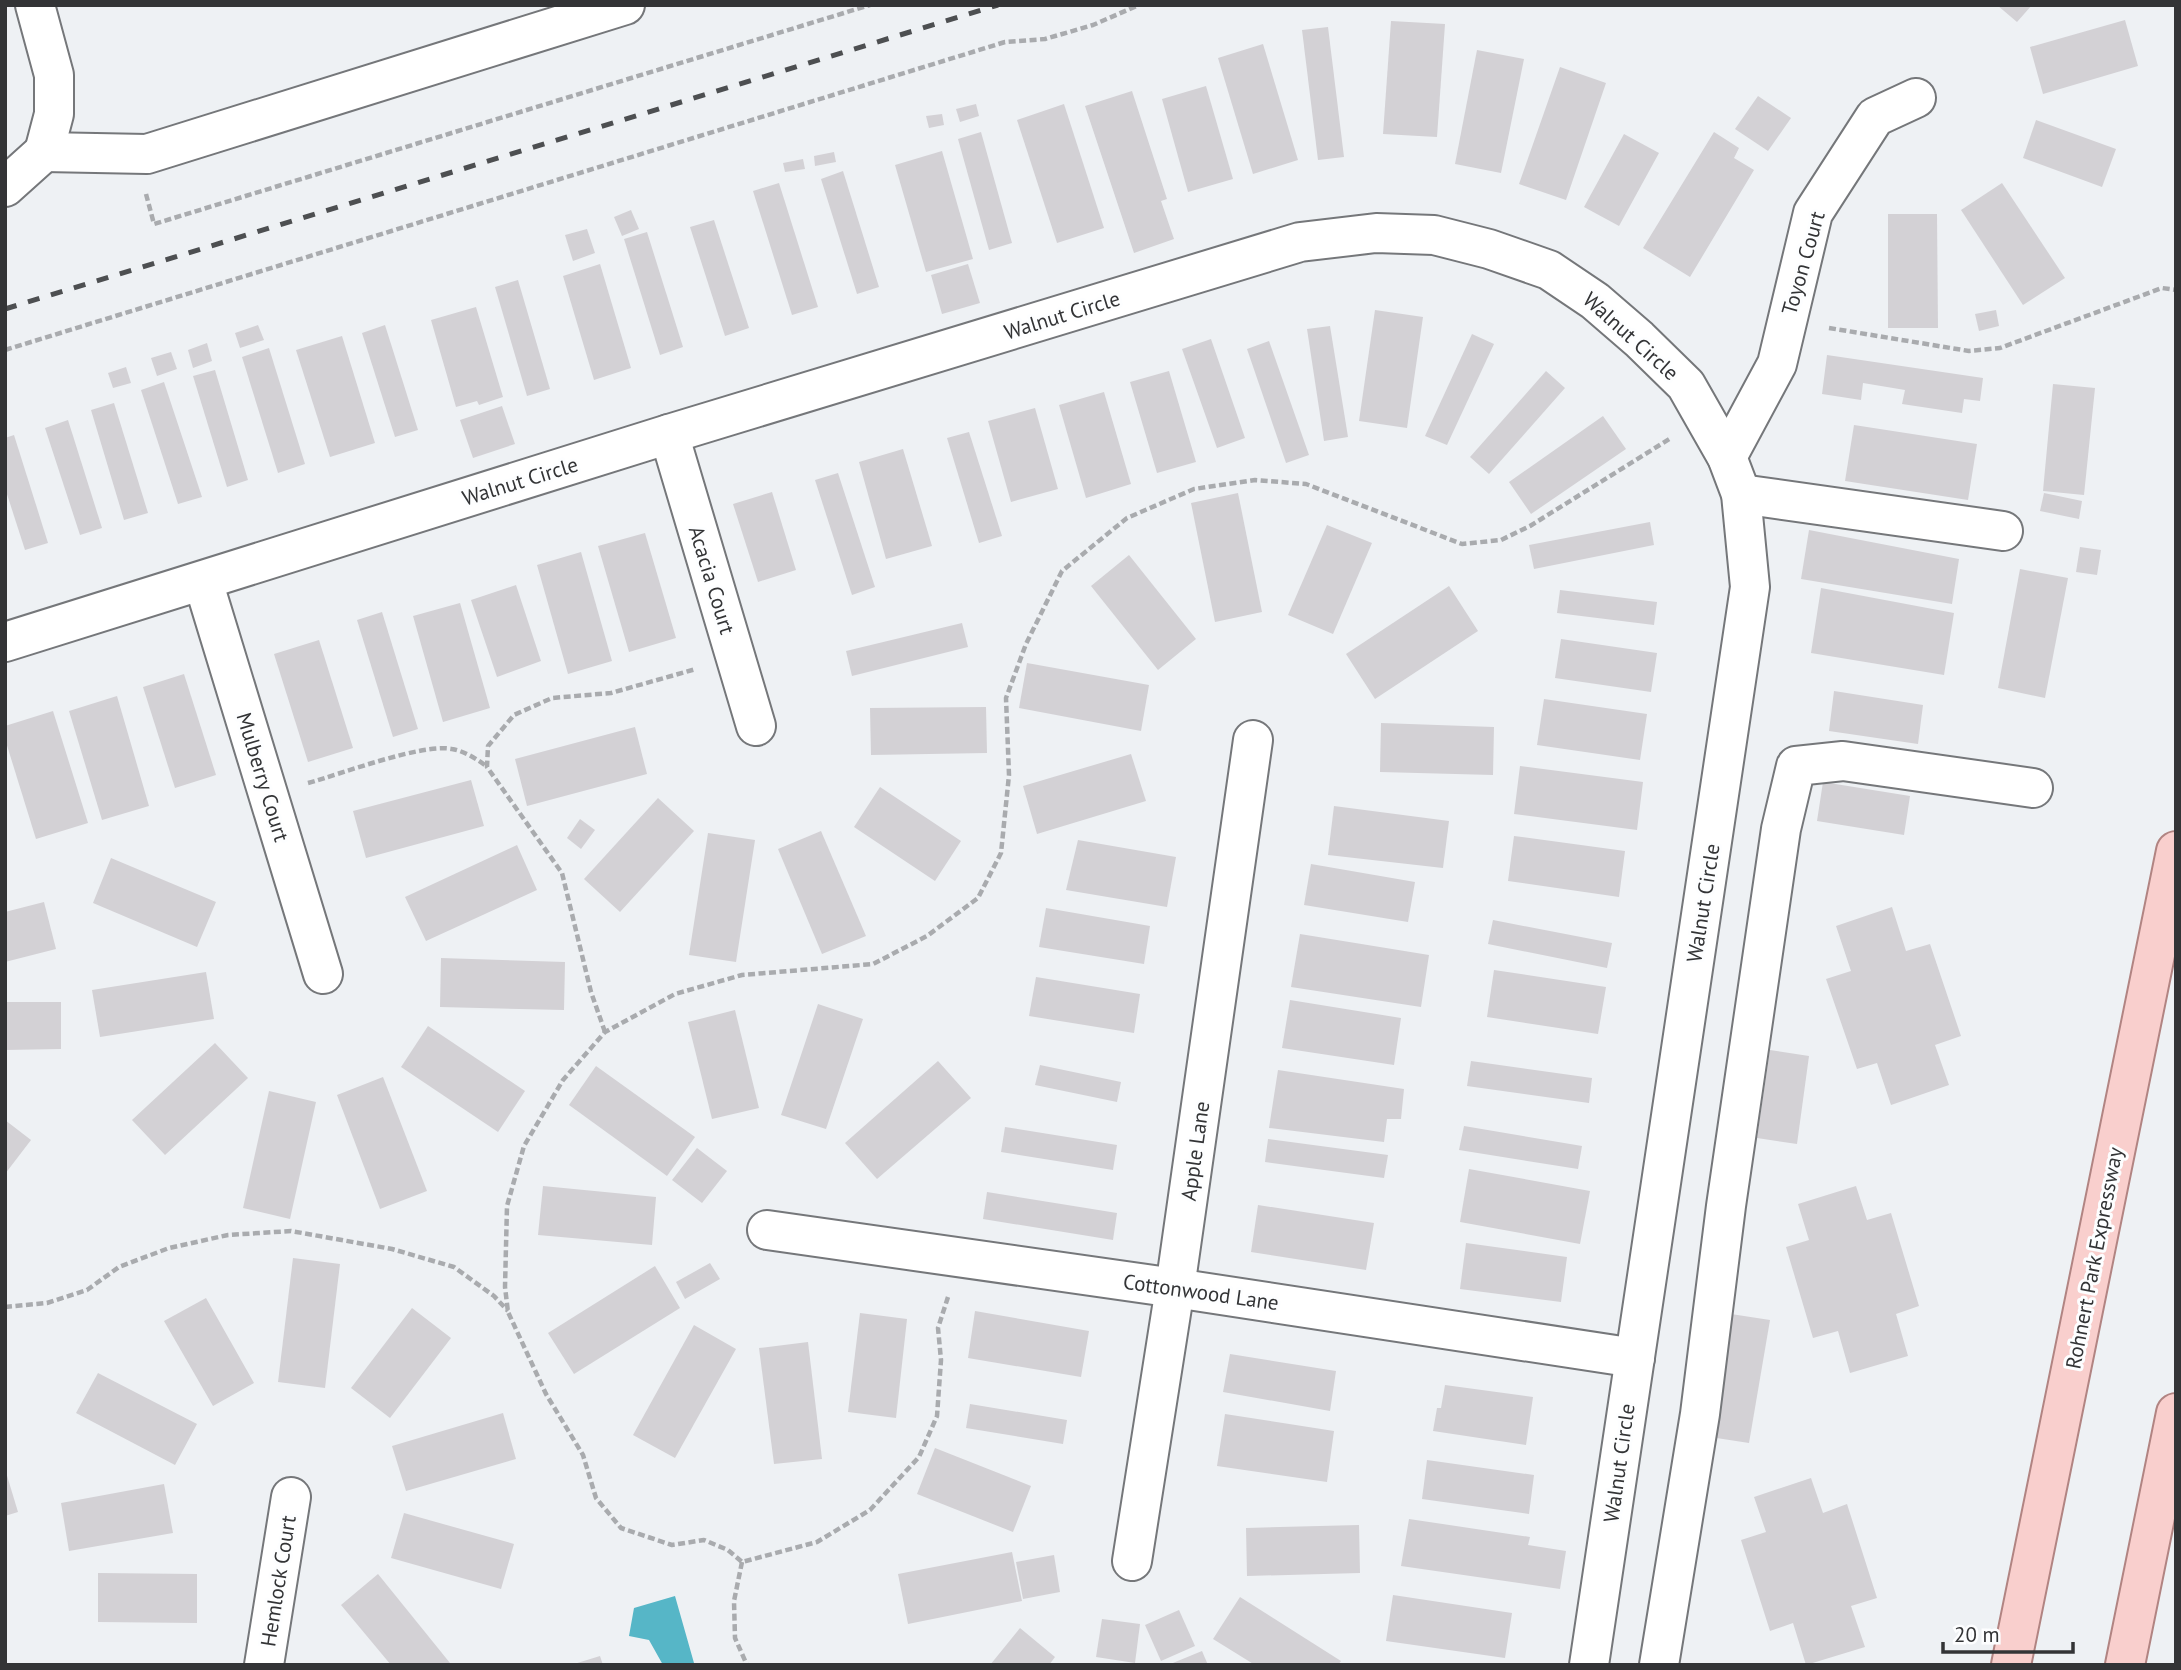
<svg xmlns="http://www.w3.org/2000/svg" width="2181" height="1670" font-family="'PT Sans',sans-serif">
	<rect width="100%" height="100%" fill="#eef1f4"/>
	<polygon fill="#56b6c7" points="675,1596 694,1663 693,1665 663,1665 649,1640 629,1636 634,1608"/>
	<g fill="#d3d1d5">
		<polygon points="1997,5 2032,5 2017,22"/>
		<polygon points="2125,20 2138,66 2043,94 2030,47"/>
		<polygon points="1391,21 1445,24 1437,137 1383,134"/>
		<polygon points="1328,27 1344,157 1318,160 1302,30"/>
		<polygon points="1263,44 1298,160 1253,174 1218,58"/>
		<polygon points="1477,50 1524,59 1501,173 1455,164"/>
		<polygon points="1560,67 1606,83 1566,200 1519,184"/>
		<polygon points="1206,86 1233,179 1188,192 1162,99"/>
		<polygon points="1132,91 1167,199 1161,201 1174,239 1134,253 1085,106"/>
		<polygon points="1758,96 1791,118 1768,151 1735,129"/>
		<polygon points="976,104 979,116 960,122 956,109"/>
		<polygon points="1064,104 1104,228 1057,243 1017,120"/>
		<polygon points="942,114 944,125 929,128 926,116"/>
		<polygon points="2036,120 2116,149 2102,187 2023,158"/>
		<polygon points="981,132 1012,243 989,250 958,139"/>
		<polygon points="1714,132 1739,148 1734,158 1754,170 1690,277 1643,248"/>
		<polygon points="1624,134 1659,153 1619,226 1584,207"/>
		<polygon points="942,151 973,259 926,272 895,165"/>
		<polygon points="834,152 836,162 815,166 814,156"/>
		<polygon points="803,159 805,169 785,172 783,163"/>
		<polygon points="843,171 879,287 857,294 821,179"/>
		<polygon points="779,183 818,307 792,315 753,191"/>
		<polygon points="2002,183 2065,278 2023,305 1961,210"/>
		<polygon points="631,210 639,229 622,236 614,217"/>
		<polygon points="1888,214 1937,214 1938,328 1888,328"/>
		<polygon points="714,220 749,328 725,336 690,227"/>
		<polygon points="587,229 595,253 573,261 565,235"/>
		<polygon points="647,232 683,347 660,355 624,239"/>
		<polygon points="600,264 631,368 594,380 563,276"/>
		<polygon points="968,264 980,303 942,314 931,275"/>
		<polygon points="518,280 550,389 527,396 495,287"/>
		<polygon points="476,307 503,397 479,405 477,401 456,407 431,320"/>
		<polygon points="1375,310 1423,317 1407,428 1359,421"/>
		<polygon points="1996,310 1999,326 1979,331 1975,314"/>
		<polygon points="258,325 264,340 240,348 235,333"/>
		<polygon points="385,325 418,430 395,437 362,333"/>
		<polygon points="1330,326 1348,437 1324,441 1307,329"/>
		<polygon points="1472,334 1494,344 1447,445 1425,436"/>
		<polygon points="342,336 375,443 330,457 296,350"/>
		<polygon points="1211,339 1245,438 1217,448 1182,349"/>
		<polygon points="1269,341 1309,455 1286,463 1247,349"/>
		<polygon points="207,343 212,361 193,368 188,350"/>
		<polygon points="269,348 305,464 278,473 242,357"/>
		<polygon points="171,352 177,369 157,376 151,358"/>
		<polygon points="1827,355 1983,378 1980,401 1964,399 1962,413 1902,404 1905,390 1863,383 1861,400 1822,394"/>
		<polygon points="126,367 131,383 113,388 108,373"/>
		<polygon points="215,370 248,480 227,487 193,376"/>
		<polygon points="1169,371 1196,462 1157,473 1130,382"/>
		<polygon points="1546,371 1565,388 1489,474 1470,457"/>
		<polygon points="164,382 202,497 178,504 141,390"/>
		<polygon points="2053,384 2095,388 2084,495 2043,491"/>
		<polygon points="1104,392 1131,484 1086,498 1059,405"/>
		<polygon points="114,403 148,513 124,520 91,410"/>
		<polygon points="502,406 515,444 473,458 460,420"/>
		<polygon points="1035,408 1058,489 1011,502 988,421"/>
		<polygon points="1603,416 1626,449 1531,514 1509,482"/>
		<polygon points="68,420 102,528 80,535 45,428"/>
		<polygon points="1854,425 1977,444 1968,500 1845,481"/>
		<polygon points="969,432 1002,536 979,543 947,438"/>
		<polygon points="14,435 48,543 25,550 5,488 5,438"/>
		<polygon points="903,449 932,546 886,559 859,462"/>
		<polygon points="838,473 875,587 852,595 815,480"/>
		<polygon points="772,492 796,570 758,582 733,504"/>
		<polygon points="1238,493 1262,612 1215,622 1191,503"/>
		<polygon points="2044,493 2082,501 2079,519 2040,511"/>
		<polygon points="1650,522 1654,545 1534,569 1529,545"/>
		<polygon points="1327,525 1372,543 1333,634 1288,615"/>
		<polygon points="1809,530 1959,559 1952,604 1801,579"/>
		<polygon points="645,533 676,638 629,652 598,546"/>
		<polygon points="2080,547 2101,550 2097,575 2076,572"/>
		<polygon points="581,552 612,661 568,674 537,565"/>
		<polygon points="1129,555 1196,639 1158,670 1091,586"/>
		<polygon points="2020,569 2068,578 2045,698 1998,688"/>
		<polygon points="516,585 541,661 497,677 471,600"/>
		<polygon points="1449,586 1478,631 1375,699 1346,654"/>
		<polygon points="1821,588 1954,613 1944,675 1811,653"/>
		<polygon points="1560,590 1657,602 1654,625 1557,613"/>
		<polygon points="460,603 490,708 443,722 413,616"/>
		<polygon points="382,612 418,729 393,737 357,620"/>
		<polygon points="962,623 968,647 852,676 846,651"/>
		<polygon points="1561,639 1657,653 1651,692 1555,678"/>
		<polygon points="319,640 353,748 308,762 274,654"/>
		<polygon points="1027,663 1149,685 1141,731 1019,708"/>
		<polygon points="184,674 216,775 175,788 143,687"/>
		<polygon points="1834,691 1923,705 1918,744 1829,731"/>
		<polygon points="117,696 149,806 102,820 69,711"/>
		<polygon points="1544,699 1647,714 1640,760 1537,745"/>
		<polygon points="986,707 987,753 871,755 870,708"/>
		<polygon points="53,711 88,823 36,839 5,739 5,726"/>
		<polygon points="1381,723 1494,727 1493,775 1380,772"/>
		<polygon points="635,727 647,774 527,806 515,759"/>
		<polygon points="1131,754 1146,801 1037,834 1023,786"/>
		<polygon points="1520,766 1643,782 1637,830 1514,814"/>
		<polygon points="471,780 484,826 366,858 353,811"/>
		<polygon points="1823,782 1910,796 1904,835 1817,821"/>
		<polygon points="880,787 961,841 935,881 854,827"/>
		<polygon points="658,798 694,831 620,912 584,879"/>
		<polygon points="1334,806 1449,821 1443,868 1328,855"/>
		<polygon points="580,819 595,830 581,849 567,838"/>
		<polygon points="821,831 866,936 822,954 778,849"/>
		<polygon points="708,833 755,840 736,962 689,955"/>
		<polygon points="1514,836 1625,851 1619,897 1508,881"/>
		<polygon points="1078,840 1176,857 1167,907 1066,890"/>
		<polygon points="517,845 537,890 426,941 405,897"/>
		<polygon points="111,858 216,902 197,947 93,903"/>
		<polygon points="1311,864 1415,882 1408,922 1304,905"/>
		<polygon points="44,902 56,949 5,962 5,912"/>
		<polygon points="1892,907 1906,951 1930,944 1961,1036 1935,1045 1949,1085 1891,1105 1877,1063 1857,1069 1826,979 1851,971 1836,926"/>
		<polygon points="1046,908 1150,926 1144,964 1039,947"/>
		<polygon points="1493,920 1612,943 1607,968 1488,944"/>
		<polygon points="1300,934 1429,955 1421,1007 1291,987"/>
		<polygon points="441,958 565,962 564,1010 440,1007"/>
		<polygon points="1494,970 1606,987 1598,1034 1487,1017"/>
		<polygon points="206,972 214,1019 100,1037 92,990"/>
		<polygon points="1036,977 1140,994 1134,1033 1029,1016"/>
		<polygon points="1290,1000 1401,1018 1394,1065 1282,1048"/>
		<polygon points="5,1002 61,1002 61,1049 5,1050"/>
		<polygon points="818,1004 863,1019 826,1129 781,1115"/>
		<polygon points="735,1010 759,1108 712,1119 688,1022"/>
		<polygon points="428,1026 525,1091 498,1132 401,1067"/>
		<polygon points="215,1043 248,1078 165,1155 132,1120"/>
		<polygon points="1770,1050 1809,1056 1797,1144 1757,1138"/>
		<polygon points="938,1061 971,1098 877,1179 845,1143"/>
		<polygon points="1471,1061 1592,1078 1589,1103 1467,1086"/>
		<polygon points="1040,1065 1121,1082 1117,1102 1035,1085"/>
		<polygon points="596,1066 695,1137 667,1176 569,1105"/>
		<polygon points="1278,1070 1404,1089 1401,1119 1387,1119 1384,1142 1269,1128"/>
		<polygon points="383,1077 427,1191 380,1209 337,1095"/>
		<polygon points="269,1091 316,1102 290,1219 243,1208"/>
		<polygon points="5,1120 31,1140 5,1174"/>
		<polygon points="1464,1126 1582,1146 1578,1169 1459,1150"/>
		<polygon points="1005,1127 1117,1145 1113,1170 1001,1152"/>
		<polygon points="1268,1139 1388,1155 1384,1178 1265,1162"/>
		<polygon points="697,1148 727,1171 702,1203 672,1180"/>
		<polygon points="1469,1169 1590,1191 1580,1244 1460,1222"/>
		<polygon points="543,1186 656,1197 652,1245 538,1235"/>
		<polygon points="1856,1186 1867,1220 1891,1213 1919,1306 1896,1314 1908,1356 1850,1373 1838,1331 1813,1338 1786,1247 1809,1240 1798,1204"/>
		<polygon points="987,1192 1117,1213 1113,1240 983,1219"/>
		<polygon points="1258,1205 1374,1223 1366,1270 1251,1252"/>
		<polygon points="1466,1243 1567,1257 1561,1302 1460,1289"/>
		<polygon points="293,1258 340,1264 325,1388 278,1382"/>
		<polygon points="710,1263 720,1279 685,1299 676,1282"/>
		<polygon points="655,1266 680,1308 574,1374 548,1333"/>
		<polygon points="206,1298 254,1383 213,1406 164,1321"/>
		<polygon points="412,1308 451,1338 390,1418 351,1388"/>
		<polygon points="975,1311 1089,1331 1081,1377 968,1358"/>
		<polygon points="860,1313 907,1319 896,1418 848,1412"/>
		<polygon points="1731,1314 1770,1320 1749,1443 1710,1437"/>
		<polygon points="694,1325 736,1349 675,1458 633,1435"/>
		<polygon points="808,1342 822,1459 774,1464 759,1348"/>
		<polygon points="1230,1354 1336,1371 1330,1411 1223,1392"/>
		<polygon points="98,1373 197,1424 175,1465 76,1413"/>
		<polygon points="1445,1385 1533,1397 1526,1445 1433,1431 1437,1408 1441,1408"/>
		<polygon points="970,1404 1067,1420 1063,1444 966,1428"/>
		<polygon points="503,1413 516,1459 406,1491 392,1446"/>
		<polygon points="1225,1414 1334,1431 1327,1482 1217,1466"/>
		<polygon points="935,1448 1031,1486 1013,1532 917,1494"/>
		<polygon points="1427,1460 1534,1475 1529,1514 1422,1499"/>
		<polygon points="5,1469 18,1512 5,1516"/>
		<polygon points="1811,1478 1823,1513 1847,1504 1877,1598 1851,1606 1865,1647 1806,1665 1793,1623 1770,1631 1741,1540 1766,1532 1754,1497"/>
		<polygon points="164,1484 173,1533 69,1551 61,1503"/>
		<polygon points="404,1513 514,1544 501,1589 391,1558"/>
		<polygon points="1409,1519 1530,1537 1528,1545 1566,1551 1560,1589 1401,1566"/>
		<polygon points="1359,1525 1360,1573 1247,1576 1246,1528"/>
		<polygon points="1012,1552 1022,1601 908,1624 898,1574"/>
		<polygon points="1054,1555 1060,1592 1023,1599 1016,1562"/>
		<polygon points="98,1573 197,1574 197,1623 98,1622"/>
		<polygon points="378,1574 450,1663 448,1665 391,1665 341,1605"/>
		<polygon points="1393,1595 1512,1613 1505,1658 1386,1641"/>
		<polygon points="1240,1597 1341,1661 1338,1665 1255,1665 1213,1639"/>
		<polygon points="1179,1610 1195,1646 1161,1661 1145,1625"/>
		<polygon points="1102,1619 1140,1624 1135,1663 1096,1657"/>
		<polygon points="1020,1628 1055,1657 1049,1665 990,1665"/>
		<polygon points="1202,1651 1208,1665 1168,1665"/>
		<polygon points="600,1656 603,1665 574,1665 574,1664"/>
	</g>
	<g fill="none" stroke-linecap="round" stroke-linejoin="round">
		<g stroke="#75777a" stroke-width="42">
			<g id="minor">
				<polyline points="35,5 54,75 54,114 44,152"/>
				<polyline points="44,152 147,154 625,5"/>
				<polyline points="5,187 44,152"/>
				<polyline points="669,434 756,726"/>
				<polyline points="1727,457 1777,364 1813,213 1875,117 1916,98"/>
				<polyline points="1741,494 2003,531"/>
				<polyline points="203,581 323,974"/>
				<polyline points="5,642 669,434 1300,242 1376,233 1434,235 1489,249 1549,270 1595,301 1639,339 1686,385 1727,457 1741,494 1750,587 1589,1665"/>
				<polyline points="767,1230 1175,1288 1635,1358"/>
				<polyline points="1132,1561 1175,1288 1253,740"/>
				<polyline points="264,1665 291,1497"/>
				<polyline points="1659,1665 1700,1414 1726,1206 1781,829 1796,766 1843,761 2033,788"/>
			</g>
		</g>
		<g stroke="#b18482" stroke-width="42">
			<g id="major">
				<polyline points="2011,1665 2176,851"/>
				<polyline points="2125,1665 2176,1413"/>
			</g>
		</g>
		<g stroke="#a9abae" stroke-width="4.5" stroke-dasharray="7 3.5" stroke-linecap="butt">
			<polyline points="146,194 154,224 870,5"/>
			<polyline points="1829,328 1969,351 2000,348 2162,288 2176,290"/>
			<polyline points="5,350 1005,42 1045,39 1093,25 1139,5"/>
			<path d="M308 783C341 774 422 743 452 749 464 751 477 759 486 766"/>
			<polyline points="605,1032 591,992 562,873 487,767 488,746 514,715 552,698 611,693 696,669"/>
			<polyline points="948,1297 938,1328 941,1360 937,1416 919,1457 870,1510 817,1542 742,1562 728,1550 704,1540 672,1545 621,1528 596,1498 583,1455 546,1394 508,1312 505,1287 507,1206 524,1146 563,1080 605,1032 675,994 742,975 873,964 927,936 978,898 1001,853 1009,775 1006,698 1026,644 1062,571 1127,518 1194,489 1255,480 1306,484 1462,544 1501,540 1530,526 1671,438"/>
			<polyline points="5,1307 47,1303 87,1290 119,1267 169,1248 228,1235 291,1231 392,1249 454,1267 494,1296 508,1311"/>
			<polyline points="742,1562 734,1601 735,1638 747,1665"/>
		</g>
		<use href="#minor" stroke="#fff" stroke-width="38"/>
		<use href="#major" stroke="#f9cfcd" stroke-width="38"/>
		<polyline stroke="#4d4f51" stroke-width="5" stroke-dasharray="12 12" stroke-linecap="butt" points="5,309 998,5"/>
	</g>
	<g text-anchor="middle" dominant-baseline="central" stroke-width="6" stroke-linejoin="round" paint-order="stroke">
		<g font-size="21" fill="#333436" stroke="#fdfeff">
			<text transform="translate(1803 263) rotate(-74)">Toyon Court</text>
			<text transform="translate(1062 315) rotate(-17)">Walnut Circle</text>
			<text transform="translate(1631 336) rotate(42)">Walnut Circle</text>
			<text transform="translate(520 481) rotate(-17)">Walnut Circle</text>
			<text transform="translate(712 580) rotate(73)">Acacia Court</text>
			<text transform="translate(263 777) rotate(73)">Mulberry Court</text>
			<text transform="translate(1703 903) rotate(-81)">Walnut Circle</text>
			<text transform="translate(1195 1151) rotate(-82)">Apple Lane</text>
			<text transform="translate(2094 1258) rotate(-79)">Rohnert Park Expressway</text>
			<text transform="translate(1201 1292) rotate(8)">Cottonwood Lane</text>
			<text transform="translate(1619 1463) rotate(-82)">Walnut Circle</text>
			<text transform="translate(278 1581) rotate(-81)">Hemlock Court</text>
		</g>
	</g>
	<rect width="2181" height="1670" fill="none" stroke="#333436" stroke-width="14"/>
	<path d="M1943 1642v10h130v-10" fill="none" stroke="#333436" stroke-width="3.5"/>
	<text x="1954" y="1642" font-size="21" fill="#333436" stroke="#fdfeff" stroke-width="5" paint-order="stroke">20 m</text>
</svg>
